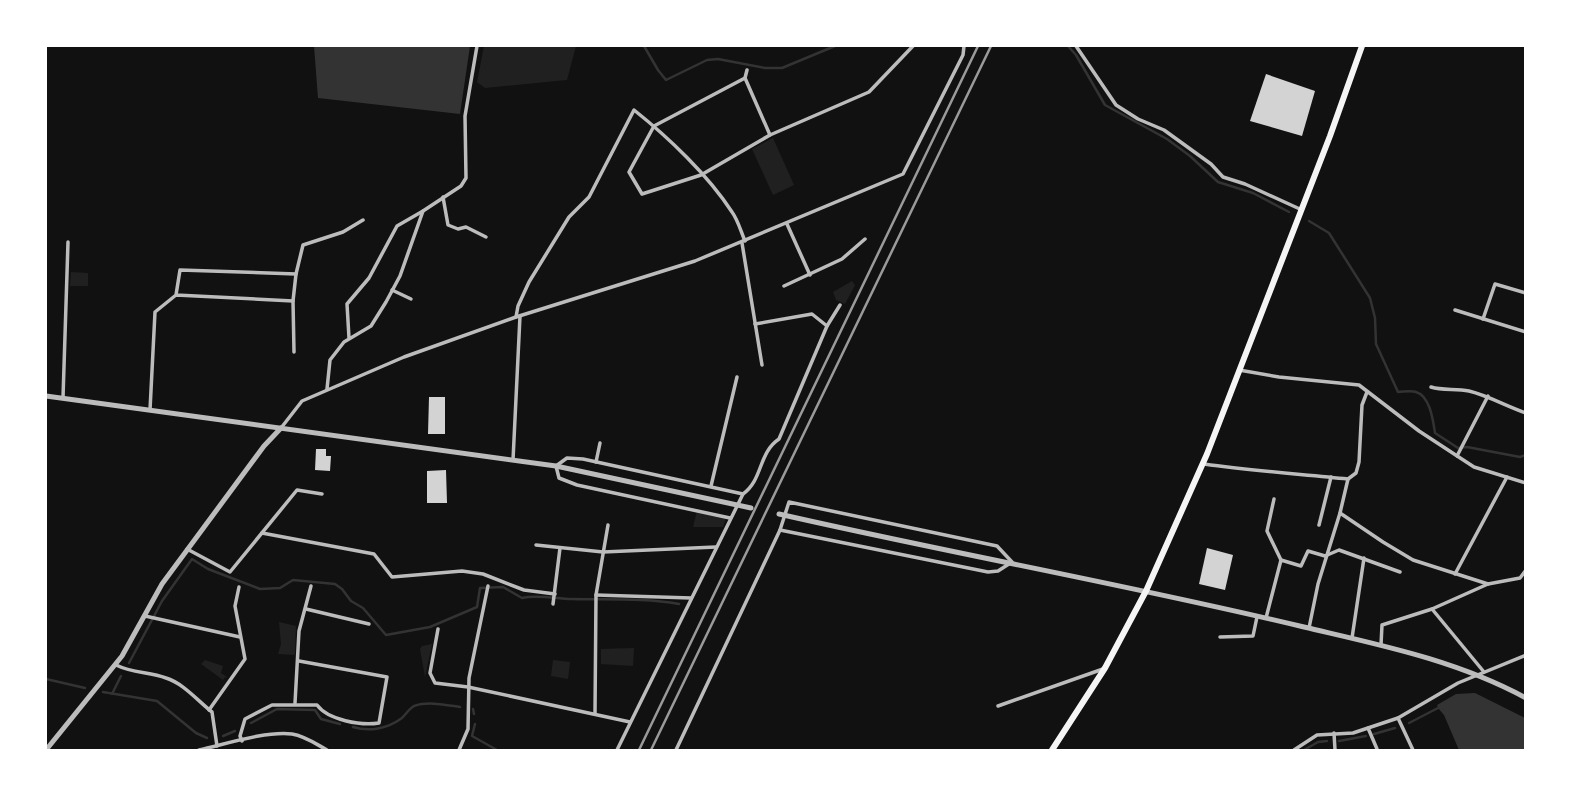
<svg xmlns="http://www.w3.org/2000/svg" width="1571" height="796" font-family="Raleway,sans-serif">
	<rect width="100%" height="100%" fill="#111"/>
	<g fill="#202020">
		<polygon points="484,46 576,46 567,80 485,88 477,82"/>
		<polygon points="773,138 794,185 773,195 752,149"/>
		<polygon points="71,272 88,273 88,286 70,286"/>
		<polygon points="852,281 855,285 845,304 836,300 833,292"/>
		<polygon points="697,511 726,518 723,527 693,527"/>
		<polygon points="279,622 296,626 295,655 278,654 281,644"/>
		<polygon points="432,644 425,677 420,649 422,646"/>
		<polygon points="634,648 633,666 601,664 601,649"/>
		<polygon points="205,660 223,666 221,673 227,677 226,678 225,677 223,680 201,664"/>
		<polygon points="553,660 570,662 568,679 551,676"/>
	</g>
	<g fill="#333">
		<polygon points="314,46 470,46 460,114 318,98"/>
		<polygon points="1475,693 1525,718 1525,750 1459,750 1444,715 1438,708 1437,705 1456,694"/>
	</g>
	<g fill="none" stroke-linecap="round" stroke-linejoin="round">
		<g stroke="#333" stroke-width="2.5">
			<polyline points="644,46 658,70 666,80 707,60 718,59 765,68 782,68 835,46"/>
			<polyline points="1068,46 1076,55 1105,105 1167,139 1190,156 1218,182 1253,193 1289,212"/>
			<path d="M1309 221 1329 233 1370 298 1375 318 1376 344 1398 392C1403 392 1411 390 1416 392 1430 396 1433 420 1435 433L1458 448 1467 447 1520 457 1526 455"/>
			<path d="M129 663 162 601 192 559 208 569 260 589 280 588 293 580 335 584 342 589 351 601 363 608 386 635 430 627 477 607 480 588 503 587 522 598C538 594 556 599 572 599 608 600 644 598 679 604"/>
			<polyline points="46,679 85,688"/>
			<polyline points="103,692 157,701 196,733 207,738"/>
			<polyline points="112,694 121,676"/>
			<polyline points="473,709 474,714"/>
			<polyline points="251,723 277,709 315,710 321,719 340,724"/>
			<polyline points="1409,723 1438,708"/>
			<polyline points="475,724 472,736 497,750"/>
			<path d="M353 727C369 732 387 729 402 718 406 714 409 709 414 706 428 701 446 705 460 707"/>
			<polyline points="1374,734 1395,728"/>
			<polyline points="223,736 235,731"/>
			<polyline points="1339,741 1366,736"/>
			<polyline points="1304,750 1318,742 1327,741"/>
		</g>
	</g>
	<g fill="#d3d3d3">
		<polygon points="1266,74 1315,91 1302,136 1250,121"/>
		<polygon points="429,397 445,397 445,434 428,434"/>
		<polygon points="316,449 326,449 326,456 331,456 330,471 315,470"/>
		<polygon points="446,470 447,503 427,503 427,471"/>
		<polygon points="1207,548 1233,555 1225,590 1199,584"/>
	</g>
	<g fill="none" stroke-linecap="round" stroke-linejoin="round">
		<g stroke="#bcbcbc" stroke-width="3.5">
			<polyline points="1076,46 1116,105 1138,119 1164,130 1211,164 1223,177 1245,184 1302,210"/>
			<polyline points="747,70 745,78 770,135"/>
			<polyline points="745,78 654,126 629,172 642,194 701,175 770,135 869,92 913,46"/>
			<polyline points="443,197 448,225 458,229 466,227 486,237"/>
			<polyline points="787,224 810,275"/>
			<polyline points="742,243 762,365"/>
			<polyline points="296,274 303,245 343,232 363,220"/>
			<polyline points="784,286 842,259 865,239"/>
			<polyline points="392,290 411,299"/>
			<polyline points="293,301 294,352"/>
			<polyline points="1455,310 1526,332"/>
			<path d="M516 317 518 306 529 282 569 217 589 197 634 110C668 137 708 175 732 212 738 220 741 232 745 241"/>
			<polyline points="1483,319 1495,284 1526,293"/>
			<polyline points="755,324 812,314 827,326"/>
			<polyline points="349,338 347,304 369,278 397,226 423,211"/>
			<polyline points="1239,370 1279,377 1359,385 1419,431 1474,467 1526,483"/>
			<path d="M1431 387C1443 391 1456 388 1469 391 1489 396 1506 406 1526 413"/>
			<polyline points="327,389 330,360 344,342 371,326 386,302 400,276 423,211 461,186 466,178 465,116 477,46"/>
			<polyline points="63,398 68,242"/>
			<polyline points="150,410 155,312 176,295 293,301 296,274 180,270 176,295"/>
			<polyline points="281,428 302,401 404,357 516,317 695,261 903,174 963,55 964,46"/>
			<polyline points="1457,456 1488,396"/>
			<polyline points="513,460 520,316"/>
			<polyline points="596,462 600,443"/>
			<path d="M1204 464C1253 471 1300 474 1348 479"/>
			<polyline points="711,486 737,377"/>
			<polyline points="1274,499 1267,531 1281,560"/>
			<polygon points="789,502 997,546 1012,562 998,571 988,572 780,530"/>
			<polyline points="1340,513 1383,542 1413,560 1488,584"/>
			<polyline points="730,518 577,485 559,478 556,466 567,458 583,459 743,494"/>
			<polyline points="1319,525 1331,477"/>
			<polyline points="262,533 374,554 392,577 462,571 483,574 524,590 555,594"/>
			<polyline points="536,545 603,552 716,547"/>
			<polyline points="187,549 230,572 297,490 322,494"/>
			<polyline points="1455,574 1507,477"/>
			<polyline points="596,595 691,598"/>
			<polyline points="553,604 560,548"/>
			<polyline points="306,609 369,624"/>
			<polyline points="1432,609 1484,672"/>
			<polyline points="145,616 240,637"/>
			<polyline points="1266,618 1281,560 1301,566 1308,551 1325,556 1339,550 1400,572"/>
			<polyline points="1309,628 1318,584 1340,513 1348,479 1356,473 1359,462 1362,405 1367,392"/>
			<polyline points="438,629 430,673 435,683 468,687 630,722"/>
			<polyline points="1220,637 1253,636 1257,617"/>
			<polyline points="1352,638 1364,558"/>
			<polyline points="1381,645 1382,625 1432,609 1488,584 1520,578 1526,570"/>
			<path d="M116 665C132 673 149 672 166 678 183 683 198 701 212 712L217 746"/>
			<polyline points="295,703 299,631 311,586"/>
			<polyline points="998,706 1103,669"/>
			<polyline points="209,710 245,659 235,606 239,587"/>
			<polyline points="595,713 596,595 608,525"/>
			<polyline points="1398,718 1413,750"/>
			<polyline points="1368,728 1377,749"/>
			<polyline points="1334,733 1335,750"/>
			<path d="M242 741 240 736 245 719 272 705H317C328 720 361 726 379 723L387 677 299 661"/>
			<path d="M199 750C226 744 265 731 292 734 305 736 316 744 327 750"/>
			<polyline points="459,750 468,729 469,678 488,586"/>
			<path d="M617 750 743 494C763 480 758 453 779 439L827 326 840 305"/>
			<polyline points="676,750 780,530"/>
			<polyline points="1294,750 1317,735 1353,733 1398,718 1458,683 1526,655"/>
		</g>
		<g stroke="#bcbcbc" stroke-width="5">
			<polyline points="46,396 556,466 751,508"/>
			<path d="M779 514C954 554 1130 585 1304 627 1380 645 1456 660 1526 698"/>
			<polyline points="46,750 122,656 162,584 264,446 281,428"/>
		</g>
		<polyline stroke="#f5f5f5" stroke-width="6" points="1052,750 1105,668 1146,591 1207,454 1330,136 1362,46"/>
		<g stroke="#9a9a9a" stroke-width="2.5">
			<polyline points="639,750 978,46"/>
			<polyline points="651,750 991,46"/>
		</g>
	</g>
	<rect width="1571" height="796" fill="none" stroke="#ffffff" stroke-width="94"/>
</svg>
